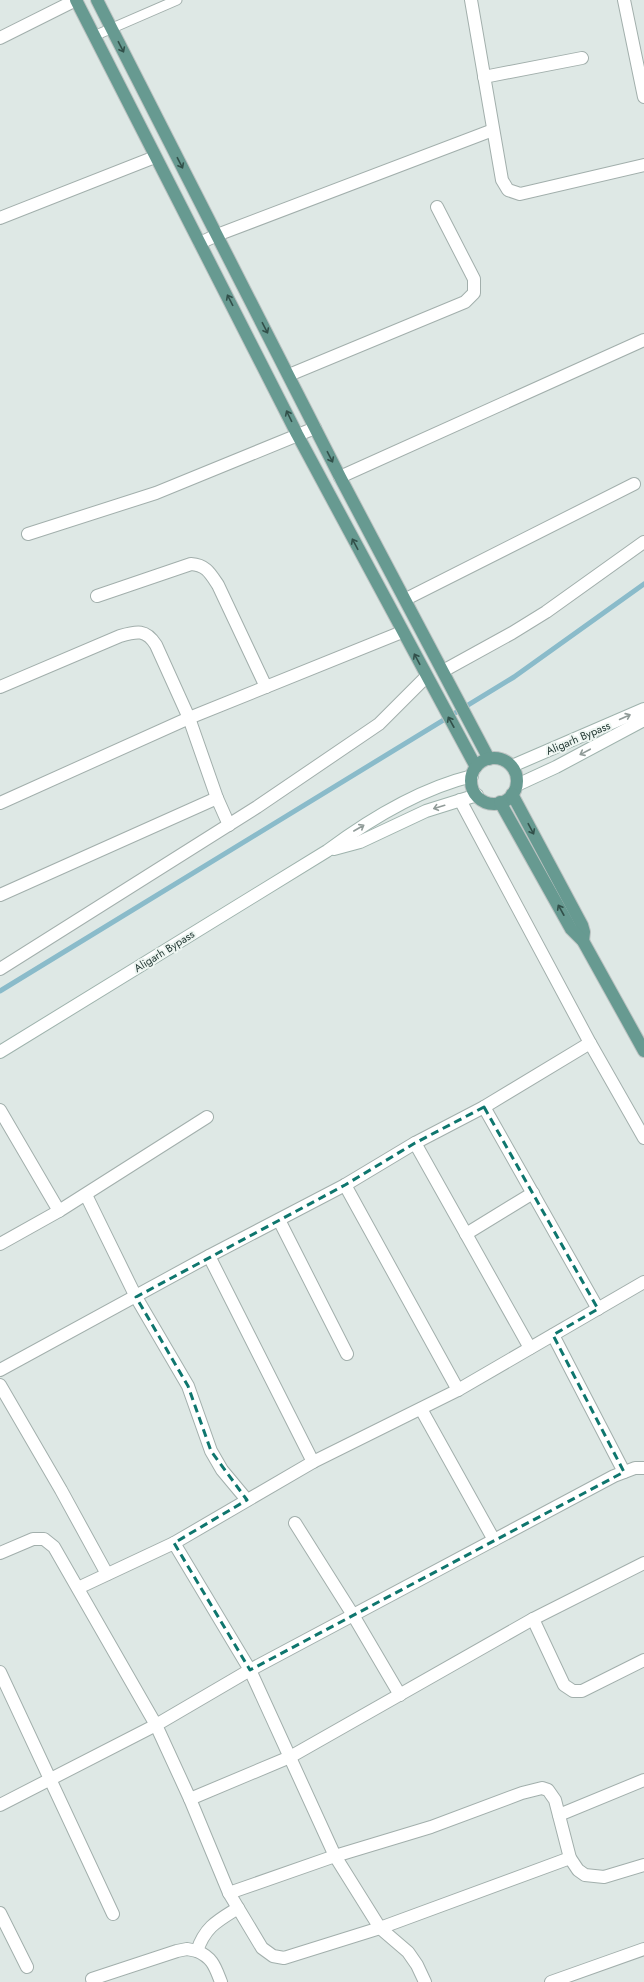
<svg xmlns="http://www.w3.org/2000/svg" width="644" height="1982" font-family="Jost,sans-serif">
	<rect width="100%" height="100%" fill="#dee8e5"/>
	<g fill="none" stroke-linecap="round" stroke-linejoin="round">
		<polyline stroke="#8abbca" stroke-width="5" points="0,991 514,677 644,584"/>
		<g stroke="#a2afac" stroke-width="11">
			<polyline id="service" points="94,36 177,0"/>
		</g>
		<g stroke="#a2afac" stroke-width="14">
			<g id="minor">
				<polyline points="471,0 502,180 508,190 520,194 644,165"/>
				<polyline points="624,0 644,97"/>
				<polyline points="0,38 76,0"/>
				<polyline points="484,77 582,58"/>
				<polyline points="0,218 155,157"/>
				<polyline points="200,243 217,235 493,130"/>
				<polyline points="289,375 465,302 474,293 474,279 437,207"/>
				<polyline points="340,477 644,340"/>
				<polyline points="28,534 156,493 315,428"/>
				<path d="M97 596 191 564C206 565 210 573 218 585L266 687"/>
				<polyline points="406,599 634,484"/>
				<polyline points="443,671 512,633 546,612 644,542"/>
				<path d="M0 687 120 636C137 631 146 629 156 645L189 718 217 798 229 825"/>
				<polyline points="460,800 590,1043 644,1138"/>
				<polyline points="0,803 189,718 402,632"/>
				<polyline points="0,895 217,798"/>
				<polyline points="0,969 257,807 379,724 426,677"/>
				<polyline points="484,1107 598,1309"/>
				<polyline points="0,1110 59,1211"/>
				<polyline points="415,1143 530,1348"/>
				<polyline points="345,1185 458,1390"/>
				<polyline points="86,1195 136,1297 188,1386 211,1451 222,1470 247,1500"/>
				<polyline points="279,1220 347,1354"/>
				<polyline points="466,1234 533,1193"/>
				<polyline points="0,1244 59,1211 207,1117"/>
				<polyline points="209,1256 313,1462"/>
				<polyline points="553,1335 624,1472"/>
				<polyline points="0,1370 209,1256 345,1185 415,1143 484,1107 590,1043"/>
				<polyline points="0,1385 61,1490 107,1574"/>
				<polyline points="421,1409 494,1540"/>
				<polyline points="295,1523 353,1615 400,1695"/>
				<polyline points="174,1543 313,1462 458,1390 644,1282"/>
				<polyline points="0,1553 33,1539 44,1539 54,1547 156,1725 190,1799 229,1893 262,1948 273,1956 284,1958 380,1928 570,1858"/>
				<polyline points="78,1588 174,1543 250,1670 335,1856 380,1928 408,1952 417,1965 425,1982"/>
				<polyline points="533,1619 564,1685 573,1691 582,1691 644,1660"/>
				<polyline points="0,1672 113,1914"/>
				<polyline points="190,1799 290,1757 533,1619 644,1563"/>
				<polyline points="0,1805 156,1725 250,1670 614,1476 635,1468 644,1468"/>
				<polyline points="559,1815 644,1780"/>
				<polyline points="229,1893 335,1856 431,1827 522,1793 542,1788 548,1790 555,1800 570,1858 578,1870 585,1875 604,1877 644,1865"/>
				<polyline points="0,1913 27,1967"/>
				<polyline points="92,1979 177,1951 187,1949 197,1951"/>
				<path d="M221 1982C215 1967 213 1958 197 1951 205 1927 217 1921 238 1908"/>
				<polyline points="551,1982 644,1949"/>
			</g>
		</g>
		<g stroke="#9fb3ad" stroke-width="14">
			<g id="secondary">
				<polyline points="512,766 644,709"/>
				<polyline points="517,785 556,767 644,720"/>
				<polyline points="334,849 360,842 426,811 477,795"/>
				<path d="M0 1052 327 851C370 819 419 789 472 776"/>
			</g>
		</g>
		<g stroke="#bcc3c2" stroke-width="14">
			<g id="primary">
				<polyline points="76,0 297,434 476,767"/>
				<polyline points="97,0 340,477 489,759"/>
				<circle cx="494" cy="781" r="23"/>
				<polyline points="512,794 582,925 584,932 583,941"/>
				<polyline points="500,802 571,929 583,941 644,1051"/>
			</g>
		</g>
		<use href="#service" stroke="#fff" stroke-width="9"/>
		<use href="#minor" stroke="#fff" stroke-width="12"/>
		<use href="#secondary" stroke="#fff" stroke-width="12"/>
		<use href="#primary" stroke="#679a91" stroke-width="12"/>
	</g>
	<defs><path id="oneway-shaft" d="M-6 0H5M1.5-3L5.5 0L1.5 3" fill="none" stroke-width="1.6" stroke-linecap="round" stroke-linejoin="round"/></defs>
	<g stroke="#32504a">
		<use href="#oneway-shaft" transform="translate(121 47) rotate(63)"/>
		<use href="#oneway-shaft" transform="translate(180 163) rotate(63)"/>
		<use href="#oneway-shaft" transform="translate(230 300) rotate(-117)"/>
		<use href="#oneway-shaft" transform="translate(265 328) rotate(63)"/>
		<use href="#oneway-shaft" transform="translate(289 416) rotate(-116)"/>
		<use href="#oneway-shaft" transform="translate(330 457) rotate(63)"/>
		<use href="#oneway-shaft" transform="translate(355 544) rotate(-118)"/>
		<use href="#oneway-shaft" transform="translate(417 659) rotate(-118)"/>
		<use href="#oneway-shaft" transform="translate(451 722) rotate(-119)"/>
		<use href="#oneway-shaft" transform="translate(531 829) rotate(62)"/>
		<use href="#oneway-shaft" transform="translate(561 910) rotate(-119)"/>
	</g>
	<g stroke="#909b98">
		<use href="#oneway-shaft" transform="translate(625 717) rotate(-24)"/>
		<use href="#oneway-shaft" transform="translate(585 752) rotate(152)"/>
		<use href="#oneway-shaft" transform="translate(439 807) rotate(163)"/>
		<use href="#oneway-shaft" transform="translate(359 828) rotate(-30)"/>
	</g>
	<path fill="none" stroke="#0f766e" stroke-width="3" stroke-dasharray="8 5" stroke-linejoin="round" d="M484 1107 598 1309 553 1335 624 1472 250 1670 174 1543 247 1500 211 1451 188 1386 136 1297 345 1185 415 1143Z"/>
	<g text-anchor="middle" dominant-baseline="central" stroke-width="4" stroke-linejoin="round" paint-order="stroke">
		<g font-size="11" fill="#213732" stroke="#eef6f2">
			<text transform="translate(578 738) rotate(-23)">Aligarh Bypass</text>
			<text transform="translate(164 951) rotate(-32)">Aligarh Bypass</text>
		</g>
	</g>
</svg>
